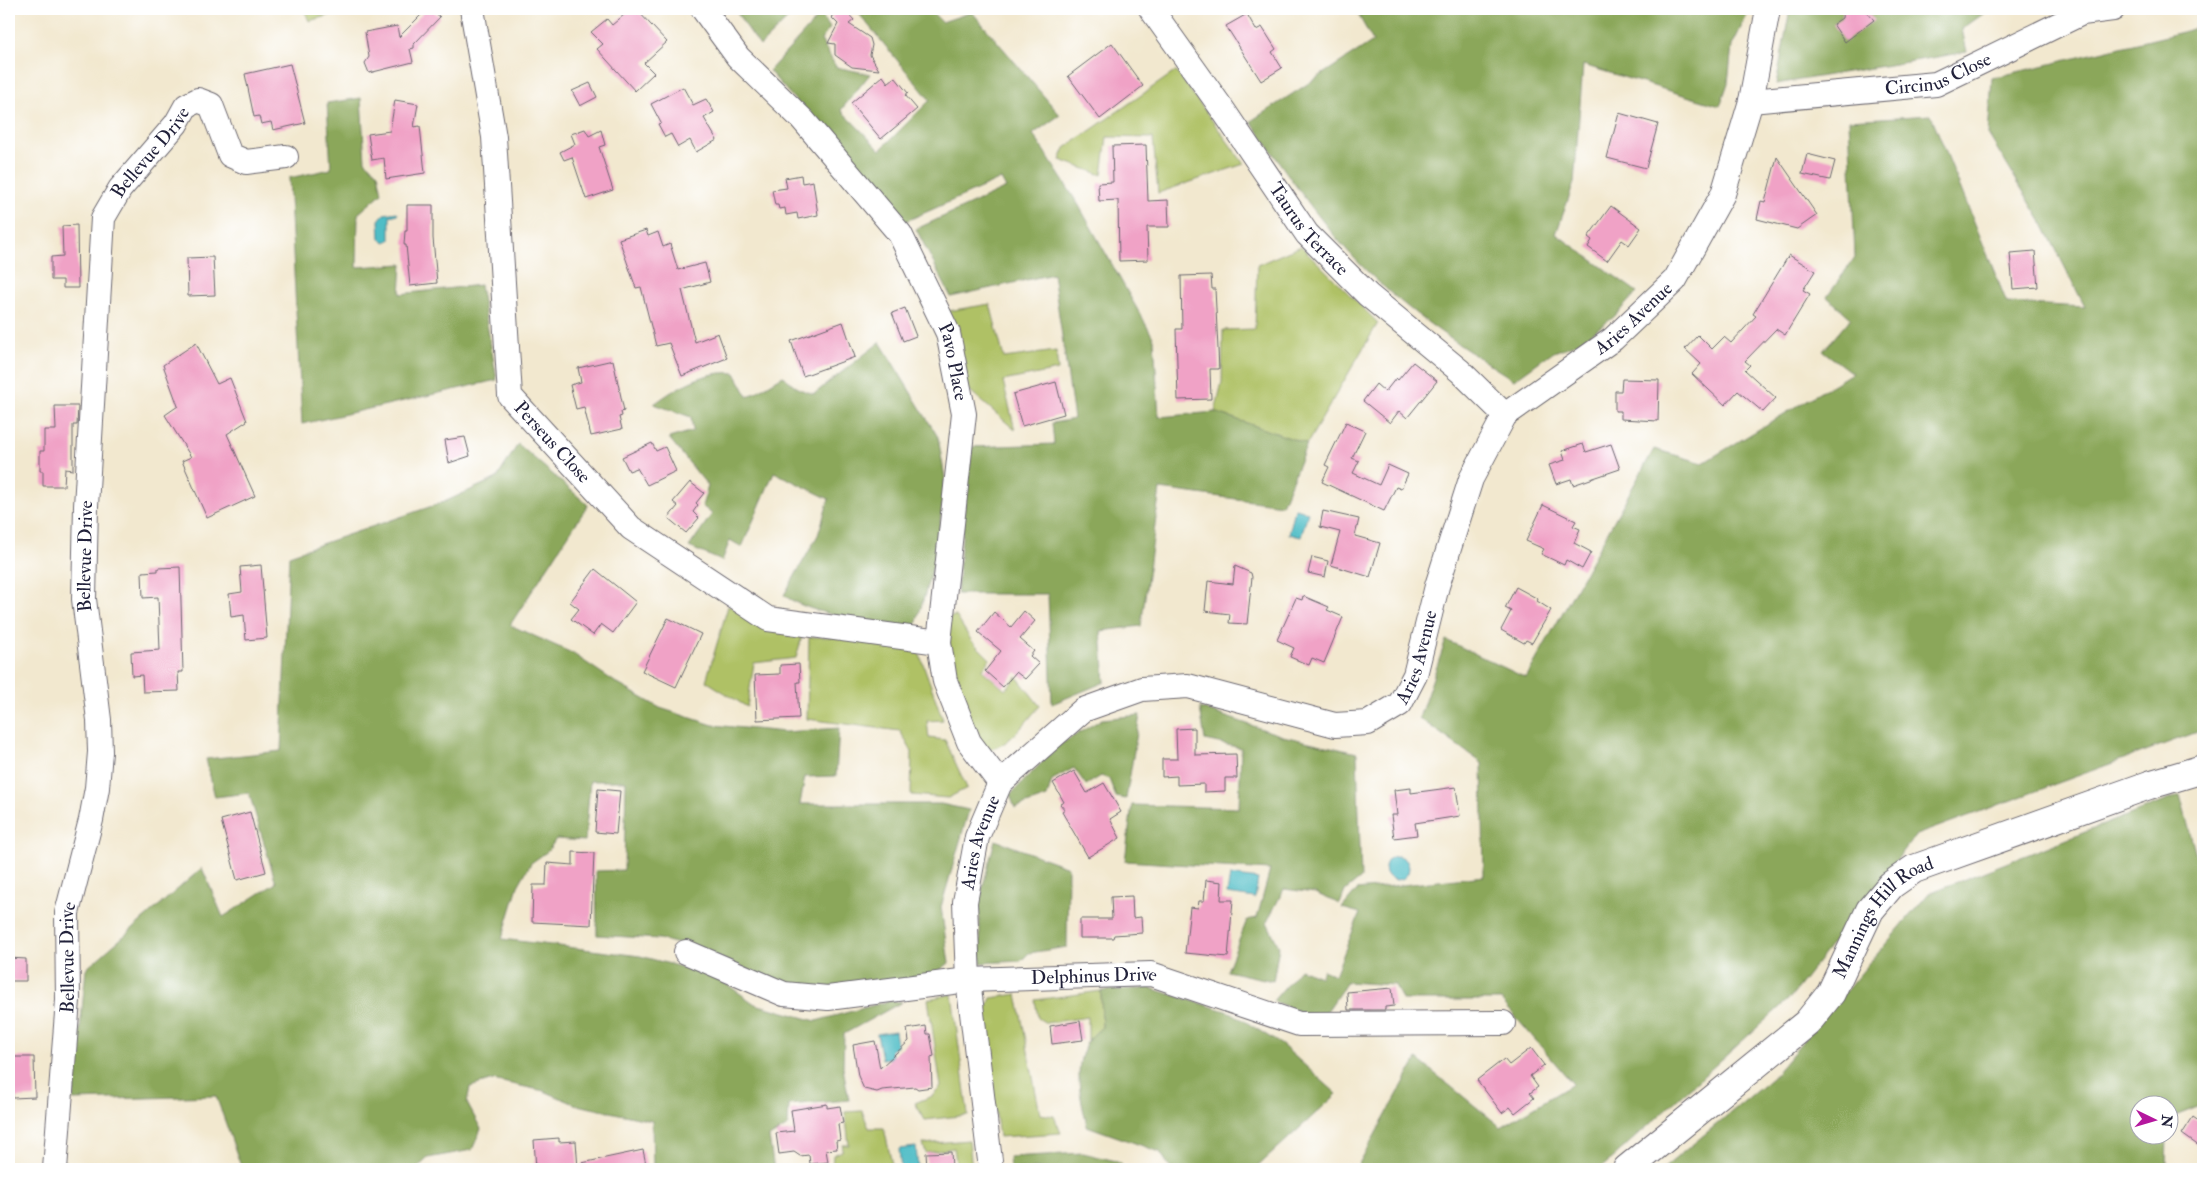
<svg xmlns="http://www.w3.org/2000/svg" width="2212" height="1178" font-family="'IM FELL Double Pica',serif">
	<rect width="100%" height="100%" fill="#fff"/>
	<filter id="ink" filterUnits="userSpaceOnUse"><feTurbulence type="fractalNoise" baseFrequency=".02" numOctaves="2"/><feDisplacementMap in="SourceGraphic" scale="10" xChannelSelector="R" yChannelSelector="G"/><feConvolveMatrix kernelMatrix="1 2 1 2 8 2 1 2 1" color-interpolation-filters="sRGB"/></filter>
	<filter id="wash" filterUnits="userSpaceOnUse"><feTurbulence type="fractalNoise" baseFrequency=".0096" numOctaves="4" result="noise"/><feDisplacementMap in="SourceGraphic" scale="20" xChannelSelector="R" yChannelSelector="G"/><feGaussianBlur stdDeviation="1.12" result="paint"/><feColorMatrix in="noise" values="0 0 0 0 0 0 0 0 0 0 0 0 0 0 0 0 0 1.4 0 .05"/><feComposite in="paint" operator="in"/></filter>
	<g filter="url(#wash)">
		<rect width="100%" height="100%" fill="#f2e8cf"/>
		<g fill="#afc165" stroke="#687250">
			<polygon points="304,9 351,9 309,21"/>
			<polygon points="1176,71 1244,164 1158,193 1153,138 1107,137 1102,175 1060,160 1065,148"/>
			<polygon points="1301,246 1378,323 1307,444 1215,412 1222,382 1223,330 1255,329 1257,265"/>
			<polygon points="990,304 1004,358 1056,351 1058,370 1003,381 1015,430 968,389 948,311"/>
			<polygon points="728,606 803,633 796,658 754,663 747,707 706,681"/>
			<path d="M956 616 971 640 990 659 982 670 1005 690 1017 677 1040 706C1024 723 1009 748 986 750L953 691 947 617Z"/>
			<polygon points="809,637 860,637 910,643 920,655 943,720 927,721 929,738 945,740 967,788 948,798 911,795 912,752 900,731 807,719"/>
			<polygon points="1101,991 1102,1027 1088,1040 1088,1017 1046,1023 1038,1018 1035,1000"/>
			<polygon points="952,994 968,1115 925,1120 915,1103 932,1096 941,1087 928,999"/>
			<polygon points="1017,994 1040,1114 1054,1116 1061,1133 999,1137 983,1017 991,998"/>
			<polygon points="862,1111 869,1128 884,1128 893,1169 832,1169 833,1155 842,1151 843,1145 849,1145 845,1112"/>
			<polygon points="969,1140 972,1169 957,1169 954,1148 926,1153 923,1144"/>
		</g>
		<g fill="#8ba75a" stroke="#56644a">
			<polygon points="734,9 798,9 760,46"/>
			<polygon points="855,9 929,9 942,22 972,12 1060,115 1033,134 1078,204 1154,339 1159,417 1215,412 1307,444 1282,505 1160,489 1141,626 1101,631 1105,682 1052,704 1048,594 957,594 970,447 1054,444 1052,423 1074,419 1053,274 951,297 916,229 1006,188 1001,179 904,222 769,71 821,14 830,28 821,40 836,67 870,74 841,110 880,150 930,100"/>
			<path d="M1355 9H1750L1732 46 1728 83 1720 106 1583 65 1574 183 1556 234 1637 292 1614 317 1576 344 1551 353 1514 380C1458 345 1400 307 1354 258 1315 216 1283 168 1251 121L1373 41Z"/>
			<polygon points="1790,9 1990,9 1962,29 1967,52 1776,84"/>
			<polygon points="2203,25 2203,730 1916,835 1790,998 1600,1169 1356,1169 1417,1059 1501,1127 1573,1084 1501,1000 1402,1000 1395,985 1347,982 1321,1020 1273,1001 1300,969 1320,977 1323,970 1335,975 1360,913 1342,908 1357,890 1484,876 1482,763 1419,718 1446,640 1526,678 1654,449 1703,463 1852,373 1823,351 1851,318 1827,297 1855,257 1849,120 1931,115 2007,303 2085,307 2043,224 1988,134 1992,78 2183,32"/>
			<polygon points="361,98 365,161 378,173 382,193 358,214 357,267 402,264 400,294 480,285 497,380 302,424 289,178 331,169 327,103"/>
			<path d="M880 342 938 437 945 478 937 552 915 628C880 622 811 617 784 595L818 535 829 499 774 472 742 547 730 540 722 561 689 547 712 514 702 506 708 486 669 438 693 431 691 417 654 404C677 387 705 370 735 373L748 397 783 376 799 389 814 394Z"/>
			<polygon points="518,444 588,505 510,625 572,653 618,684 660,708 713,725 785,732 839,728 836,776 805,777 800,804 941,804 969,810 941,907 949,963 929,979 853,988 784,985 701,950 659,939 597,935 596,871 624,870 626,781 590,781 585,841 556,839 548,851 531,863 518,886 502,939 640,956 715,976 755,1004 816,1021 889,1001 902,1002 844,1034 843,1068 849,1100 789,1105 788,1126 769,1137 774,1169 653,1169 652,1121 577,1105 544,1091 493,1080 470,1087 467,1103 481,1129 472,1150 428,1158 416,1169 242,1169 216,1096 73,1100 86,969 202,868 223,917 276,883 249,793 215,797 206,759 281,751 289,555 444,502 497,478"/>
			<polygon points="1200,708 1283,736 1357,753 1361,878 1345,891 1340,904 1315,893 1284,889 1267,922 1279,947 1273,981 1227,971 1247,920 1257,918 1270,870 1125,861 1132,805 1239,808 1241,748 1205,740"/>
			<polygon points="1140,715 1126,799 1116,797 1109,779 1101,776 1086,785 1074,768 1052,780 1047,797 1015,808 1010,795 1059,745 1102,719"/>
			<polygon points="2180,795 2201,874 2203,874 2203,1105 2170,1118 2170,1106 2140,1106 2140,1136 2167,1136 2166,1169 1663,1169 1772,1078 1929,893"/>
			<polygon points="995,840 1068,867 1067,947 1029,953 1021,961 981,963 979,901"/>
			<path d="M1150 988 1232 1013 1282 1045 1337 1094 1255 1169H1171L1160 1152 1087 1126C1081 1099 1072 1068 1088 1041 1091 1036 1097 1032 1102 1027L1101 991Z"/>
			<polygon points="1083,1153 1116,1161 1126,1169 1010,1169 1009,1157"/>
		</g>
		<g fill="#4fbdc6" stroke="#387080">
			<polygon points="397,212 398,214 390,216 390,240 385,242 380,239 379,220 384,214"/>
			<polygon points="1295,509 1308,512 1301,537 1289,534"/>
			<circle cx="1397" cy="868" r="12"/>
			<polygon points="1230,875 1258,879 1255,898 1227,894"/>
			<polygon points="895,1031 897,1046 891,1050 892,1058 882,1059 877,1034"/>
			<polygon points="916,1147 918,1169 901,1169 899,1149"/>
		</g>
		<g id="blocks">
			<g fill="#f0a2c6">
				<polygon points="427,9 431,9 440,17 414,44 414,48 410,49 413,62 369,73 365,63 369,57 365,32 397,26 399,37"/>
				<polygon points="631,9 636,9 667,42 644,63 654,73 635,91 597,49 603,44 591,32 607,19 612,25"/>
				<polygon points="841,9 844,9 854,20 849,24 870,38 872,45 870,55 879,70 852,67 835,55 835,44 828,43 838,24 831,17"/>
				<polygon points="1843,9 1864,9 1874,20 1845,42 1833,24 1842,18"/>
				<polygon points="1247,14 1256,30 1262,27 1276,49 1272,52 1282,68 1261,81 1226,26"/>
				<polygon points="1112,43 1143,86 1100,119 1068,76"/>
				<polygon points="290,64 305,123 273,130 271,122 261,124 259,116 254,117 245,74"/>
				<polygon points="883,76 888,83 895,77 908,93 905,95 917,109 881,139 851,103"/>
				<polygon points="590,83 597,97 580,106 572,91"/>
				<polygon points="683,87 693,105 706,99 714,112 704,118 717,140 696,152 690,140 678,147 671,134 665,137 658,124 661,123 651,104"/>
				<polygon points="395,100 418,104 414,127 420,126 425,173 386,179 384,158 372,160 368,134 390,131"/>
				<polygon points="1619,113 1658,124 1646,168 1607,158"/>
				<polygon points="585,129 589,136 601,130 605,145 599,147 613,190 586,199 572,157 564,160 560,152 575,144 571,134"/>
				<polygon points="1146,145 1148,201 1168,200 1169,227 1147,227 1148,260 1119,261 1118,200 1099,201 1098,183 1113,182 1112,146"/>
				<polygon points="1807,154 1835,161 1830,180 1802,174"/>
				<polygon points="1777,157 1817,215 1797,229 1757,219 1761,201 1765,202"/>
				<polygon points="801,175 802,183 813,181 818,215 798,219 797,213 786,215 785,208 779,209 778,205 775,205 772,190 787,188 785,178"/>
				<polygon points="407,205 433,205 433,238 437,283 410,286 406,245 404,245 405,231 407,231"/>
				<polygon points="1611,206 1641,228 1629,245 1622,240 1607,261 1588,247 1592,240 1588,237"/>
				<polygon points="77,225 78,288 63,288 63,280 51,280 51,257 63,256 62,226"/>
				<polygon points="646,230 648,236 658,232 663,247 670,244 678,270 705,263 710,282 682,290 695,342 718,333 727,358 682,376 669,343 656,346 641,287 636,288 619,239"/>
				<polygon points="2035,251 2038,287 2013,289 2010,253"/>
				<polygon points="1789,255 1815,271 1803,290 1810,294 1785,335 1776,329 1745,361 1750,365 1745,370 1776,398 1763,412 1738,391 1725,405 1692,374 1701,364 1685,349 1698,335 1712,349 1724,337 1731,343 1756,316 1753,314"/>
				<polygon points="213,257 215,295 188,296 187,258"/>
				<polygon points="1211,275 1212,289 1215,289 1219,369 1210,369 1211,399 1178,400 1176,329 1182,329 1181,276"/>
				<polygon points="905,308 916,336 903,341 892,313"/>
				<polygon points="843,322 855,357 803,376 791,341"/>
				<polygon points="196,343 217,384 230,378 247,421 227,434 255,496 207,518 182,461 191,457 165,415 178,406 163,365"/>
				<polygon points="613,360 624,411 621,412 622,416 619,417 622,429 591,436 584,407 576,409 570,385 581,382 578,368"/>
				<polygon points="1413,362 1437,381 1407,418 1399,411 1390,423 1363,401 1376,384 1385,392 1396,378 1398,380"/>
				<polygon points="1622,379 1659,380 1658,421 1621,419 1621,411 1615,411 1615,391 1621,391"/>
				<polygon points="1056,382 1064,414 1022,426 1013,394"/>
				<polygon points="55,406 78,406 77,425 73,425 73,470 65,469 64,486 43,486 43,471 40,471 40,451 44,451 44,430 56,430"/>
				<polygon points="1346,422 1365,431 1352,458 1359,461 1353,473 1379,485 1388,465 1408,474 1401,489 1396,487 1384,511 1322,482 1329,467 1325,465"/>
				<polygon points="465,437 470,456 449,463 445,440"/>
				<polygon points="652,443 656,451 665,447 676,471 647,485 637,468 629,471 622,457"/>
				<polygon points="1583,444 1586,452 1611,444 1620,469 1573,485 1571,479 1556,484 1549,465 1565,460 1562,451"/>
				<polygon points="690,482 704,493 696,503 698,505 693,512 699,518 686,533 668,518 678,506 673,502"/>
				<polygon points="1543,505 1576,521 1573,526 1580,529 1574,543 1591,552 1582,569 1566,560 1564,565 1541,554 1544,549 1526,541"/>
				<polygon points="1323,511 1359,519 1355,536 1380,543 1370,577 1331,565 1340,532 1320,527"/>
				<polygon points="1312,557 1328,561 1325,577 1308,573"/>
				<polygon points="261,565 267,638 246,640 244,615 231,617 229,594 242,592 240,567"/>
				<polygon points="1235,566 1251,573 1252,577 1247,624 1229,623 1230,614 1205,611 1208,581 1233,584"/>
				<polygon points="180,567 183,672 178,672 179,691 143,692 142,675 132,676 131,652 160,650 158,597 143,598 142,572 158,571 158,568"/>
				<polygon points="595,569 636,602 613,633 601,624 593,635 571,619 579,609 570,602"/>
				<polygon points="1516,587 1538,599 1537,601 1551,610 1532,643 1526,640 1524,643 1501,630 1511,611 1505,608"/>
				<polygon points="1303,596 1329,607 1327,610 1343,617 1324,663 1312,658 1309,665 1290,657 1294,648 1277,640 1296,598 1302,600"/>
				<polygon points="1024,611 1035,621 1020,639 1034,651 1030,656 1039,664 1025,679 1016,672 1003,687 985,671 1001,651 978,632 994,612 1011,627"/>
				<polygon points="668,618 701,634 676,687 642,671"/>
				<polygon points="799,664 800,682 797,682 799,718 757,720 755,675 780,674 780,665"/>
				<polygon points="1195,728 1195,755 1236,754 1237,778 1225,778 1225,791 1204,792 1204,784 1177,785 1177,776 1162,777 1162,759 1177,759 1176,729"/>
				<polygon points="1074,771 1087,793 1104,783 1121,812 1110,819 1120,838 1088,857 1062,812 1065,810 1060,804 1064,802 1053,783"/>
				<polygon points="1456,787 1460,816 1415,823 1417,835 1394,838 1391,815 1397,815 1394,790 1411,788 1411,793"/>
				<polygon points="598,789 620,791 616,834 595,832"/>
				<polygon points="250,812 266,872 237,880 221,820"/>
				<polygon points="573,852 594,853 591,925 532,922 533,885 546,885 547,863 573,865"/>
				<polygon points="1206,880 1222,882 1221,900 1233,900 1228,957 1185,953 1190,907 1198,908 1199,901 1204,901"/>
				<polygon points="1132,896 1133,918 1141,917 1142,933 1114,935 1113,938 1080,938 1080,919 1112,919 1111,897"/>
				<polygon points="9,958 26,959 26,981 9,981"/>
				<polygon points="1392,988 1394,1006 1385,1007 1385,1010 1348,1010 1347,992"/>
				<polygon points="1080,1021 1083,1040 1052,1044 1050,1026"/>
				<polygon points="926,1026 927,1034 930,1034 934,1056 931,1057 932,1087 918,1089 915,1087 882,1090 877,1092 864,1089 858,1076 853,1045 875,1041 880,1068 909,1041 907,1029"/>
				<polygon points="1531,1048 1544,1065 1530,1076 1538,1087 1530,1093 1534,1098 1515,1113 1510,1107 1502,1113 1477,1080 1504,1059 1509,1065"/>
				<polygon points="9,1057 34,1057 35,1097 13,1098 12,1087 9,1088"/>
				<polygon points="827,1104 827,1108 840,1106 843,1123 838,1124 840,1140 836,1141 837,1149 826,1150 828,1162 810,1164 809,1155 800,1156 794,1152 779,1154 776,1133 794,1131 791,1110"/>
				<polygon points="2193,1117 2203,1124 2203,1149 2182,1134"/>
				<polygon points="559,1138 559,1142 576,1141 578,1169 536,1169 534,1140"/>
				<polygon points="643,1150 647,1169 583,1169 582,1163"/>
				<polygon points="951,1152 952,1167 927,1169 926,1153"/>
			</g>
		</g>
	</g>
	<g filter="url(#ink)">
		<use href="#blocks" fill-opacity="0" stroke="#6b676f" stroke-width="1"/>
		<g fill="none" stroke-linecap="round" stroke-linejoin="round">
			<g stroke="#6b676f" stroke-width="26">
				<g id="minor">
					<path id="s1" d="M472 9 494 137 510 396 631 528 768 619 939 642"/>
					<path id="s2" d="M703 9 738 57 803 120 900 234 948 333 964 414 939 642 945 681 969 742 1000 783"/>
					<path id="s3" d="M1151 9 1223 110 1307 234 1368 295 1460 371 1505 415"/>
					<path id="s4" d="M1751 101 1936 84 2082 13 2113 9"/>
					<path id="s5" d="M686 952 784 994 828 998 968 980 1151 974 1299 1024 1503 1023"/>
					<path id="s6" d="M55 1169 68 1000 67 913 91 820 97 788 100 752 99 720 84 599 86 506 103 218 120 189 176 124 186 106 198 100 211 105 230 155 246 162 286 157"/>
					<path id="s7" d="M991 1169 968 980 965 902 977 837 1000 783 1083 710 1142 689 1188 686 1335 725 1368 723 1400 704 1415 675 1437 586 1471 479 1505 415 1613 339 1675 280 1723 194 1751 101 1768 9"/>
				</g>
			</g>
			<g stroke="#6b676f" stroke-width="30">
				<g id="major">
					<path id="s8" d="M1627 1169 1807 1023 1831 993 1870 910 1891 885 1914 869 2149 785 2203 769"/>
				</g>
			</g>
			<use href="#minor" stroke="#fff" stroke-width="24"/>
			<use href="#major" stroke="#fff" stroke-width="28"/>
		</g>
	</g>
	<g text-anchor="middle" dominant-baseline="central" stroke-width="4" stroke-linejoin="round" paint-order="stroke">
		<g font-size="19" fill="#22223b" stroke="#fff">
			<text stroke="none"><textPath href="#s4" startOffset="190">Circinus Close</textPath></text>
			<text stroke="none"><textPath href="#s6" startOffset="1038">Bellevue Drive</textPath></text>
			<text stroke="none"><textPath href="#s3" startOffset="271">Taurus Terrace</textPath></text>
			<text stroke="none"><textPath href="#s7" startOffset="1305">Aries Avenue</textPath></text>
			<text stroke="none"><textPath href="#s2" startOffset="439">Pavo Place</textPath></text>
			<text stroke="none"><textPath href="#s1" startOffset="452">Perseus Close</textPath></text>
			<text stroke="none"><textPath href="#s6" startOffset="618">Bellevue Drive</textPath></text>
			<text stroke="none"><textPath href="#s7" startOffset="885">Aries Avenue</textPath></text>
			<text stroke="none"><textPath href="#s7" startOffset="330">Aries Avenue</textPath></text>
			<text stroke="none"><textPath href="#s8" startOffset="365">Mannings Hill Road</textPath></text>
			<text stroke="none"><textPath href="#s6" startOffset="212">Bellevue Drive</textPath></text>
			<text stroke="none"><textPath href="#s5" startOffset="418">Delphinus Drive</textPath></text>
		</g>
	</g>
	<rect width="2212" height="1178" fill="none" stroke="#fff" stroke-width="30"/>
	<g transform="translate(2154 1120) rotate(95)"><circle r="24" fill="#ffffff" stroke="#a7a7b1"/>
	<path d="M0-4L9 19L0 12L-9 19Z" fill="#b5179e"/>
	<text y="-8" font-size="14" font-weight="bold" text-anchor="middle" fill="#22223b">N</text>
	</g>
</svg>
